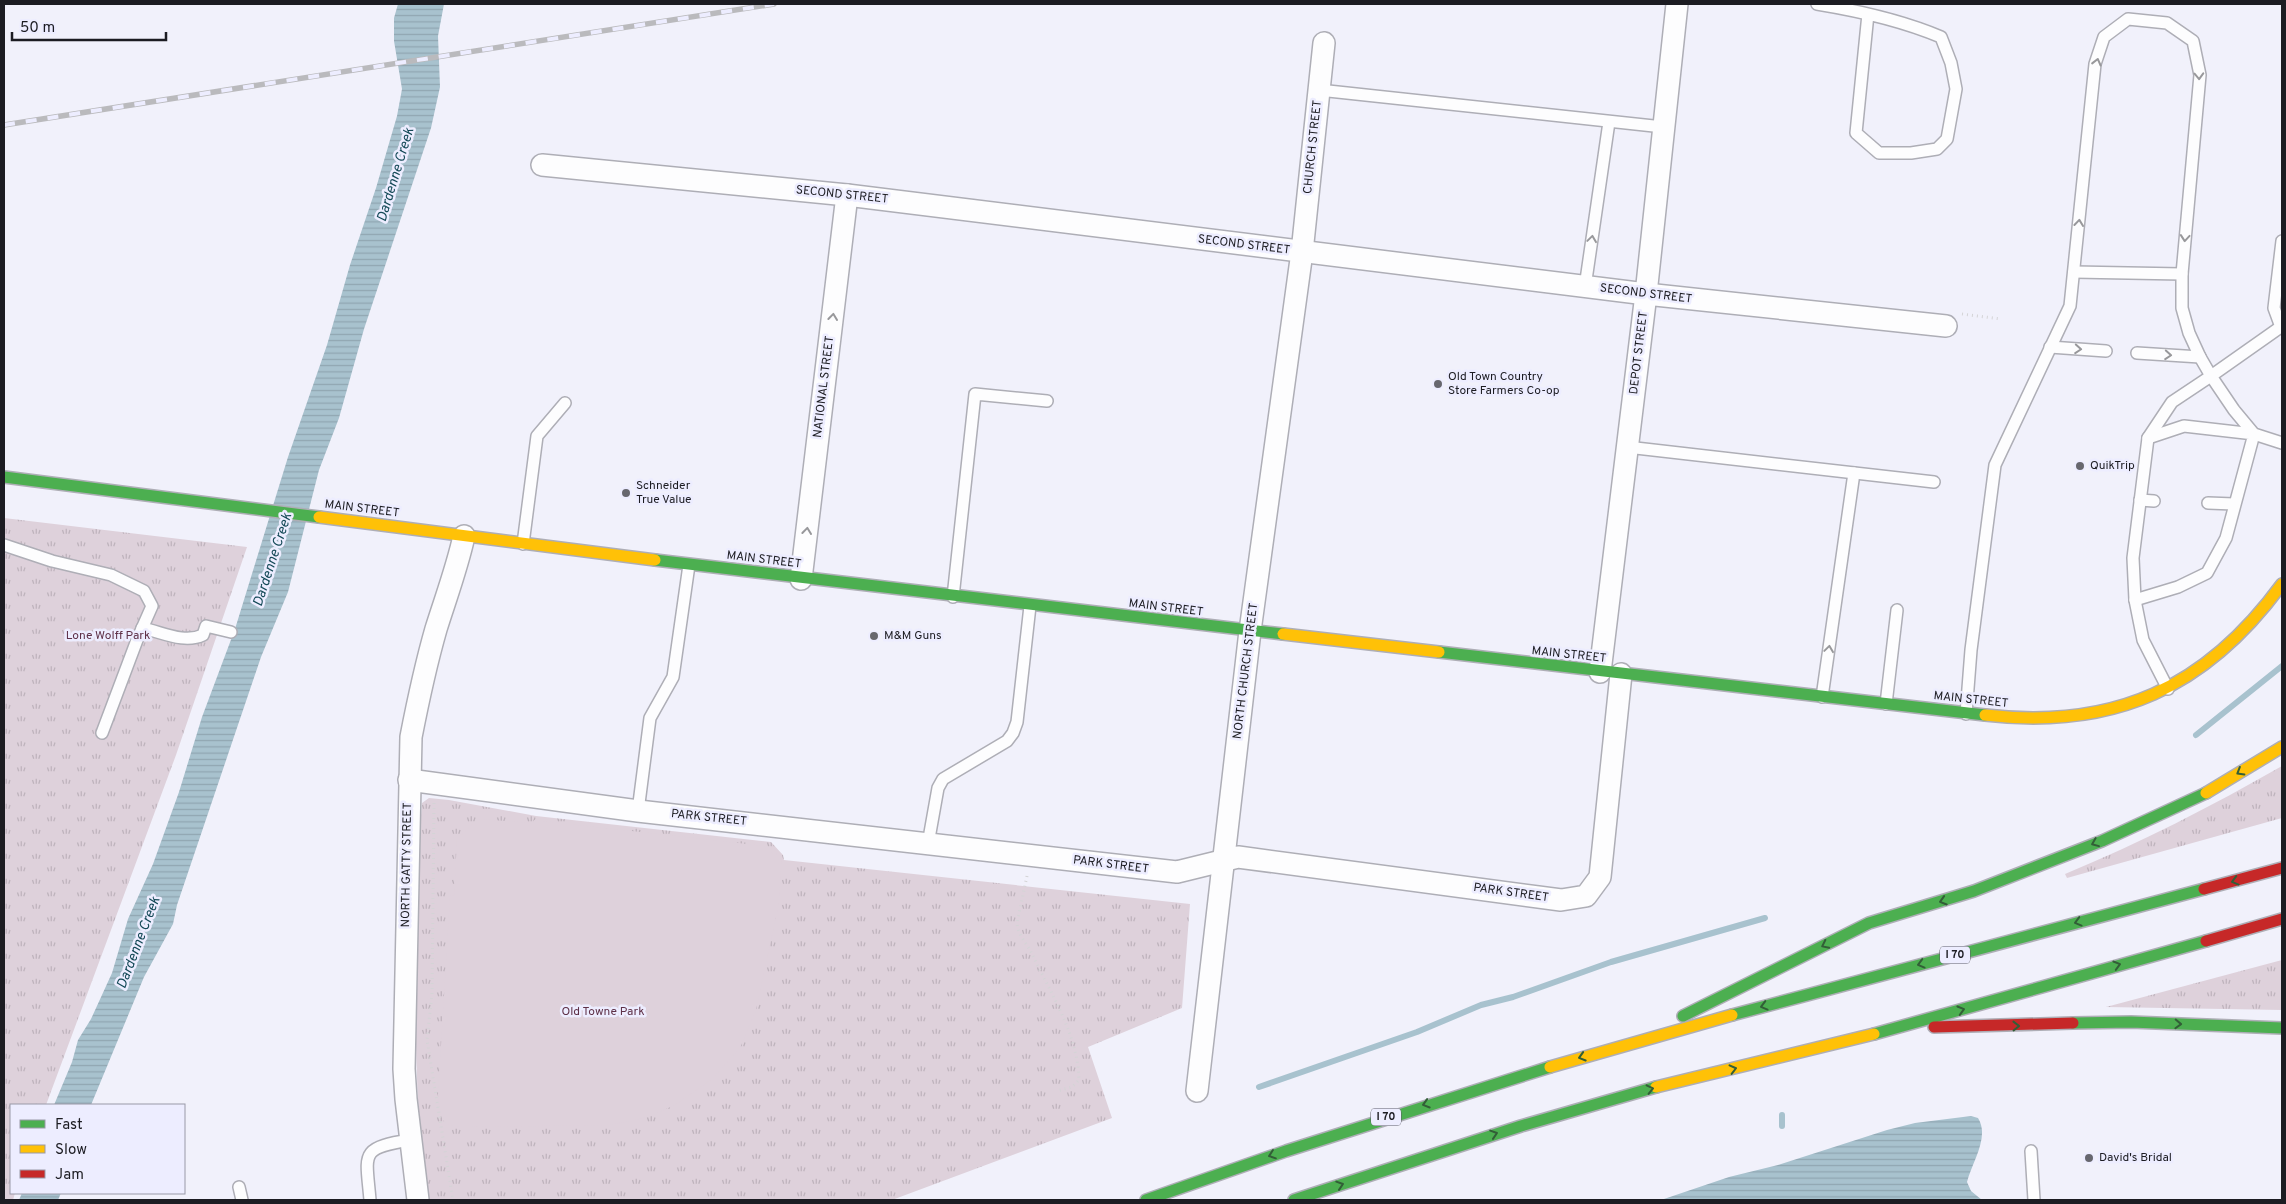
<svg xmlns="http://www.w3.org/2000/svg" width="2286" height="1204" font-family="Overpass,sans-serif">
	<defs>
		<pattern id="grass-tufts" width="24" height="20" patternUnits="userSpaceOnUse" patternTransform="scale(1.25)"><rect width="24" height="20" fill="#ded1db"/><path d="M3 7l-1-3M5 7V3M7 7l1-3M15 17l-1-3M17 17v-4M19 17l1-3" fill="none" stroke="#beb3bc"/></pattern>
		<pattern id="water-rules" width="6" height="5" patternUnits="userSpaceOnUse" patternTransform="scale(1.25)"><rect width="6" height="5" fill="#a8c2ce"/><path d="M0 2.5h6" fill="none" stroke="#90a6b1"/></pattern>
	</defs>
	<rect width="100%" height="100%" fill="#f1f1fb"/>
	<g fill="url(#grass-tufts)">
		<polygon points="4,518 247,547 176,755 46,1105 11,1105 11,1193 15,1193 13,1200 4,1200"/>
		<path d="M2282 766V818L2067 878 2065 874C2140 843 2212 806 2282 766Z"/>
		<path d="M429 798 449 800 536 816 771 842 783 855 784 860 1190 904 1182 1008 1088 1047 1112 1118 892 1200H428C415 1115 415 1030 416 943 417 897 418 850 422 803Z"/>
		<polygon points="2282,960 2282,1010 2106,1007"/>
	</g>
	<path fill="#ded1db" d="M477 819 533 823 534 820 756 845 772 847 771 853 782 855 779 903 756 1010 740 1048 712 1079 675 1105 650 1116 632 1121 607 1125 467 1127C440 1127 441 1121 438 1095L450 896 454 895 457 840Z"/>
	<g fill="url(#water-rules)">
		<polygon points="398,4 444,4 438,36 440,87 431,128 364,329 339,418 319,470 288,592 261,657 177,905 173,924 144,977 91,1105 54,1105 72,1062 78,1040 91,1019 112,973 128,919 153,864 179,792 202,717 235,629 288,457 327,345 350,265 376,188 397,116 402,89 394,41 394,18"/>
		<path d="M1971 1116 1978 1118C1990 1137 1972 1162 1967 1182L1971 1191 1982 1200H1661L1729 1177 1778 1165 1887 1130 1915 1123Z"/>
		<polygon points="22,1193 61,1193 58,1200 19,1200"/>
	</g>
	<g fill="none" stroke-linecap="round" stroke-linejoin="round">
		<g stroke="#a8c2ce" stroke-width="6">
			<polyline points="2196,735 2282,666"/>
			<polyline points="1259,1087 1417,1032 1481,1005 1513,997 1611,962 1765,918"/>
			<polyline points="1782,1126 1782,1115"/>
		</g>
		<g stroke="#aeaeb6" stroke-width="14">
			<g id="lane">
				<path d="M1817 4C1860 11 1901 20 1941 37L1951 63 1956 89 1947 139 1937 149 1911 153H1879L1856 133 1868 14"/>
				<polyline points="1319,90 1663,127"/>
				<polyline points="2074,272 2182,274"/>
				<polyline points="1585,287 1609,122"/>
				<polyline points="2282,326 2211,376 2234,410 2254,434 2282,443"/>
				<polyline points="2281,327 2274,308 2282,241"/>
				<polyline points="2050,347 2106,351"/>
				<polyline points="2137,353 2200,357"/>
				<polyline points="1627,447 1934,482"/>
				<polyline points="2140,500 2154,501"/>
				<polyline points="2208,503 2234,504"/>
				<polyline points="523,544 537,436 565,403"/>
				<polyline points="4,545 52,561 111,575 144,591 152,606 137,640 102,733"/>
				<polyline points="953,597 975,394 1047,401"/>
				<polyline points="2135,600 2178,587 2207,573 2226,538 2254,434 2184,426 2148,438"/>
				<path d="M142 628C162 632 184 644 203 635L206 626 231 632"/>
				<polyline points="1822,697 1854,473"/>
				<polyline points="1886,704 1897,610"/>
				<polyline points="1966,714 1971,650 1995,465 2070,306 2095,64 2104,37 2128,19 2167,23 2193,41 2200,75 2182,274 2182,308 2189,333 2200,357 2211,376 2172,402 2148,438 2133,558 2135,600 2143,640 2168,689"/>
				<polyline points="638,811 650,718 673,677 689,565"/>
				<polyline points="928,844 938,788 943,779 1007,741 1013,733 1017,722 1030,606"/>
				<polyline points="2031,1151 2034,1200"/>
				<polyline points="239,1187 242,1200"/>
				<path d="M370 1200C366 1153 359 1148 410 1140"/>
			</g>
		</g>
		<g stroke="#aeaeb6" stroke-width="24">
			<g id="street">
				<polyline points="542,165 847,195 1646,294 1946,326"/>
				<polyline points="801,579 847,195"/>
				<polyline points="1600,672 1646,294 1677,4"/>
				<polyline points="409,780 638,811 1177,872 1238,857 1561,900 1586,896 1600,877 1621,674"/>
				<polyline points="1197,1091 1250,631 1302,252 1324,43"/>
				<path d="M418 1200 406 1099 404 1069 411 737C418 701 426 664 436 629 446 597 457 568 464 536"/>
			</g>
		</g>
		<g stroke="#aeaeb6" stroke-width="14">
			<g id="fast">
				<polyline points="4,477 319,517"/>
				<polyline points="655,560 1283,634"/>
				<polyline points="1439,652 1985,715"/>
				<polyline points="1732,1015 2204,889"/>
				<polyline points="1683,1016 1869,923 1974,891 2102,841 2206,793"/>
				<polyline points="2073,1023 2131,1022 2282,1028"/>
				<polyline points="1874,1034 2206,941"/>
				<polyline points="1146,1200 1286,1151 1550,1067"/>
				<polyline points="1294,1200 1521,1126 1656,1087"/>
			</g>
		</g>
		<g stroke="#aeaeb6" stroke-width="14">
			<g id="slow">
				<polyline points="319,517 655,560"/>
				<polyline points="1283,634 1439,652"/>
				<path d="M1985 715C2114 730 2206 688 2282 584"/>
				<polyline points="2206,793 2282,747"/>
				<polyline points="1550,1067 1732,1015"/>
				<polyline points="1656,1087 1874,1034"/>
			</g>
		</g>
		<g stroke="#aeaeb6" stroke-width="14">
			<g id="jam">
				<polyline points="2204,889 2282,868"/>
				<polyline points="2206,941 2282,919"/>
				<polyline points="1934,1027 2073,1023"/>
			</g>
		</g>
		<g stroke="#d4d4d6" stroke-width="3" stroke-dasharray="1 4" stroke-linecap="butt">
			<polyline points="1962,314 2001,319"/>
			<polyline points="434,803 432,994 427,1040 453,1200"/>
			<path d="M1027 876 1017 923C1018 935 1027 944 1032 954 1051 994 1078 1035 1079 1080L1072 1087 1057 1091"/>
		</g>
		<use href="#lane" stroke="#fdfdfe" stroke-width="11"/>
		<use href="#street" stroke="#fdfdfe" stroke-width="21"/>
		<use href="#fast" stroke="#4caf50" stroke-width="11"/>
		<use href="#slow" stroke="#ffc107" stroke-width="11"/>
		<use href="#jam" stroke="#c62828" stroke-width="11"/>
		<g stroke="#bababd" stroke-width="5.5">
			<polyline id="rail" points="4,125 774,4"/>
		</g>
		<use href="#rail" stroke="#ededff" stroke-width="4" stroke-dasharray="11" stroke-linecap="butt"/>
	</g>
	<defs><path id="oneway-chevron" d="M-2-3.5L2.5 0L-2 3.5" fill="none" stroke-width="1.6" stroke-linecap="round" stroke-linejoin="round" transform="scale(1.25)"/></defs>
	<g stroke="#98989b">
		<use href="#oneway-chevron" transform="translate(2097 62) rotate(-76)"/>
		<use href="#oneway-chevron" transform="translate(2199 76) rotate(88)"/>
		<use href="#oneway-chevron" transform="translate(2079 223) rotate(-84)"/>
		<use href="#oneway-chevron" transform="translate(2185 238) rotate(95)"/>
		<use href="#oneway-chevron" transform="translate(1592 239) rotate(-82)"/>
		<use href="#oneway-chevron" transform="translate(833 317) rotate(-83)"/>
		<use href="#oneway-chevron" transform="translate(2078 349) rotate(4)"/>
		<use href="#oneway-chevron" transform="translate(2168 355) rotate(4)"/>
		<use href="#oneway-chevron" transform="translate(807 531) rotate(-83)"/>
		<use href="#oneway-chevron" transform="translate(1829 649) rotate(-82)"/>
	</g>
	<g stroke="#325e37">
		<use href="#oneway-chevron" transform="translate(2240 772) rotate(149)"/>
		<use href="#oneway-chevron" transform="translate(2095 843) rotate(158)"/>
		<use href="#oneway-chevron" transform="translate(2235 881) rotate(165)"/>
		<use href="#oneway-chevron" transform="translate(1943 901) rotate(163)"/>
		<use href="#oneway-chevron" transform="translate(2078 922) rotate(165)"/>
		<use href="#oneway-chevron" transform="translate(1825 945) rotate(154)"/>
		<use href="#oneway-chevron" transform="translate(1921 964) rotate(165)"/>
		<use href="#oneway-chevron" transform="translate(2117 965) rotate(-16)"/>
		<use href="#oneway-chevron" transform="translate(1764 1006) rotate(165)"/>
		<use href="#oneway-chevron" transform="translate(1961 1010) rotate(-16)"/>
		<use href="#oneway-chevron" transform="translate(2178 1024) rotate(2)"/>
		<use href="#oneway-chevron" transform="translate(2016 1026) rotate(-1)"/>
		<use href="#oneway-chevron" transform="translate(1582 1057) rotate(163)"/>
		<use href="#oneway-chevron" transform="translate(1733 1069) rotate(-14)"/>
		<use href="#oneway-chevron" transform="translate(1650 1089) rotate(-13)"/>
		<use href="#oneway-chevron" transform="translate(1426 1104) rotate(163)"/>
		<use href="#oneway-chevron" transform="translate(1494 1134) rotate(-18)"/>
		<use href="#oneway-chevron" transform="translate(1272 1155) rotate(161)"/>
		<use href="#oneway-chevron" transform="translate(1340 1185) rotate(-18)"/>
	</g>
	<g fill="#67676e" stroke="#ededff" stroke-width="2">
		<circle cx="1438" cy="384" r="5"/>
		<circle cx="2080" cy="466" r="5"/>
		<circle cx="626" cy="493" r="5"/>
		<circle cx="874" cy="636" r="5"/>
		<circle cx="2089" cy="1158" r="5"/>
	</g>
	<g text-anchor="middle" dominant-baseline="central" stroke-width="5" stroke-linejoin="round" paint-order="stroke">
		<g fill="#ededff" stroke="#5b5b64" stroke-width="1">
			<rect x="1940" y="946.5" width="30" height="17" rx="4"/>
			<rect x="1371" y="1108.5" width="30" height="17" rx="4"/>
		</g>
		<g font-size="11" font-weight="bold" fill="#1c1c22">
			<text x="1955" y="955">I 70</text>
			<text x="1386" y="1117">I 70</text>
		</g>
		<g font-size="12" fill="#1c1c22" stroke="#ededff">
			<text transform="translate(1313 147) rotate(-84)">CHURCH STREET</text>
			<text transform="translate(842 195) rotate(6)">SECOND STREET</text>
			<text transform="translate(1244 245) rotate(7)">SECOND STREET</text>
			<text transform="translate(1646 294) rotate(7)">SECOND STREET</text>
			<text transform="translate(1639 353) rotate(-83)">DEPOT STREET</text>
			<text transform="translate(824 387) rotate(-83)">NATIONAL STREET</text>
			<text transform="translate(362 509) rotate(7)">MAIN STREET</text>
			<text transform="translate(764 560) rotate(7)">MAIN STREET</text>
			<text transform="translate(1166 608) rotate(7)">MAIN STREET</text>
			<text transform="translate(1569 655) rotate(6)">MAIN STREET</text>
			<text transform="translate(1246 671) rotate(-83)">NORTH CHURCH STREET</text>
			<text transform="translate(1971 700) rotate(6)">MAIN STREET</text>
			<text transform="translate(709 818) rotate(6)">PARK STREET</text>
			<text transform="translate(407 865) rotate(-89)">NORTH GATTY STREET</text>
			<text transform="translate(1111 865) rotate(7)">PARK STREET</text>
			<text transform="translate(1511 893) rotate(8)">PARK STREET</text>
		</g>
		<g font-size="12" fill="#1c1c22" stroke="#ededff" text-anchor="start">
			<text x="1448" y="377">Old Town Country<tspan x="1448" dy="14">Store Farmers Co-op</tspan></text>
			<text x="2090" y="466">QuikTrip</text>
			<text x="636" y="486">Schneider<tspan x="636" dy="14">True Value</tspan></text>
			<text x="884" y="636">M&amp;M Guns</text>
			<text x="2099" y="1158">David's Bridal</text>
		</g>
		<g font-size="12" fill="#5e3047" stroke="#ededff">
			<text x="108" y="636">Lone Wolff Park</text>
			<text x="603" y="1012">Old Towne Park</text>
		</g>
		<g font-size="14" font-style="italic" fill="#144957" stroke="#ededff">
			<text transform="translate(396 175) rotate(-73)">Dardenne Creek</text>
			<text transform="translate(273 560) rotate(-72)">Dardenne Creek</text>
			<text transform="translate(139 943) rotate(-69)">Dardenne Creek</text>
		</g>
	</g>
	<rect width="2286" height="1204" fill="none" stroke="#1c1c22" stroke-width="10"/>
	<rect x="10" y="1104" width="175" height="90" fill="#ededff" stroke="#9999a7"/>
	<rect x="20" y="1120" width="25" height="8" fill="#4caf50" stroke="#9999a7"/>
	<text x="55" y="1129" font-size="15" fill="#1c1c22">Fast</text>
	<rect x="20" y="1145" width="25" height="8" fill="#ffc107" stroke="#9999a7"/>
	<text x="55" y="1154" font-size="15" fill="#1c1c22">Slow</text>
	<rect x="20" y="1170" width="25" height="8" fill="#c62828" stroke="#9999a7"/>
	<text x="55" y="1179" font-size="15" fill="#1c1c22">Jam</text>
	<path d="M12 32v8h154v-8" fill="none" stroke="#1c1c22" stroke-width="2.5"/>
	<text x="20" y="32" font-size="15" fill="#1c1c22" stroke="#ededff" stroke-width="4" paint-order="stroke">50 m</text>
</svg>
